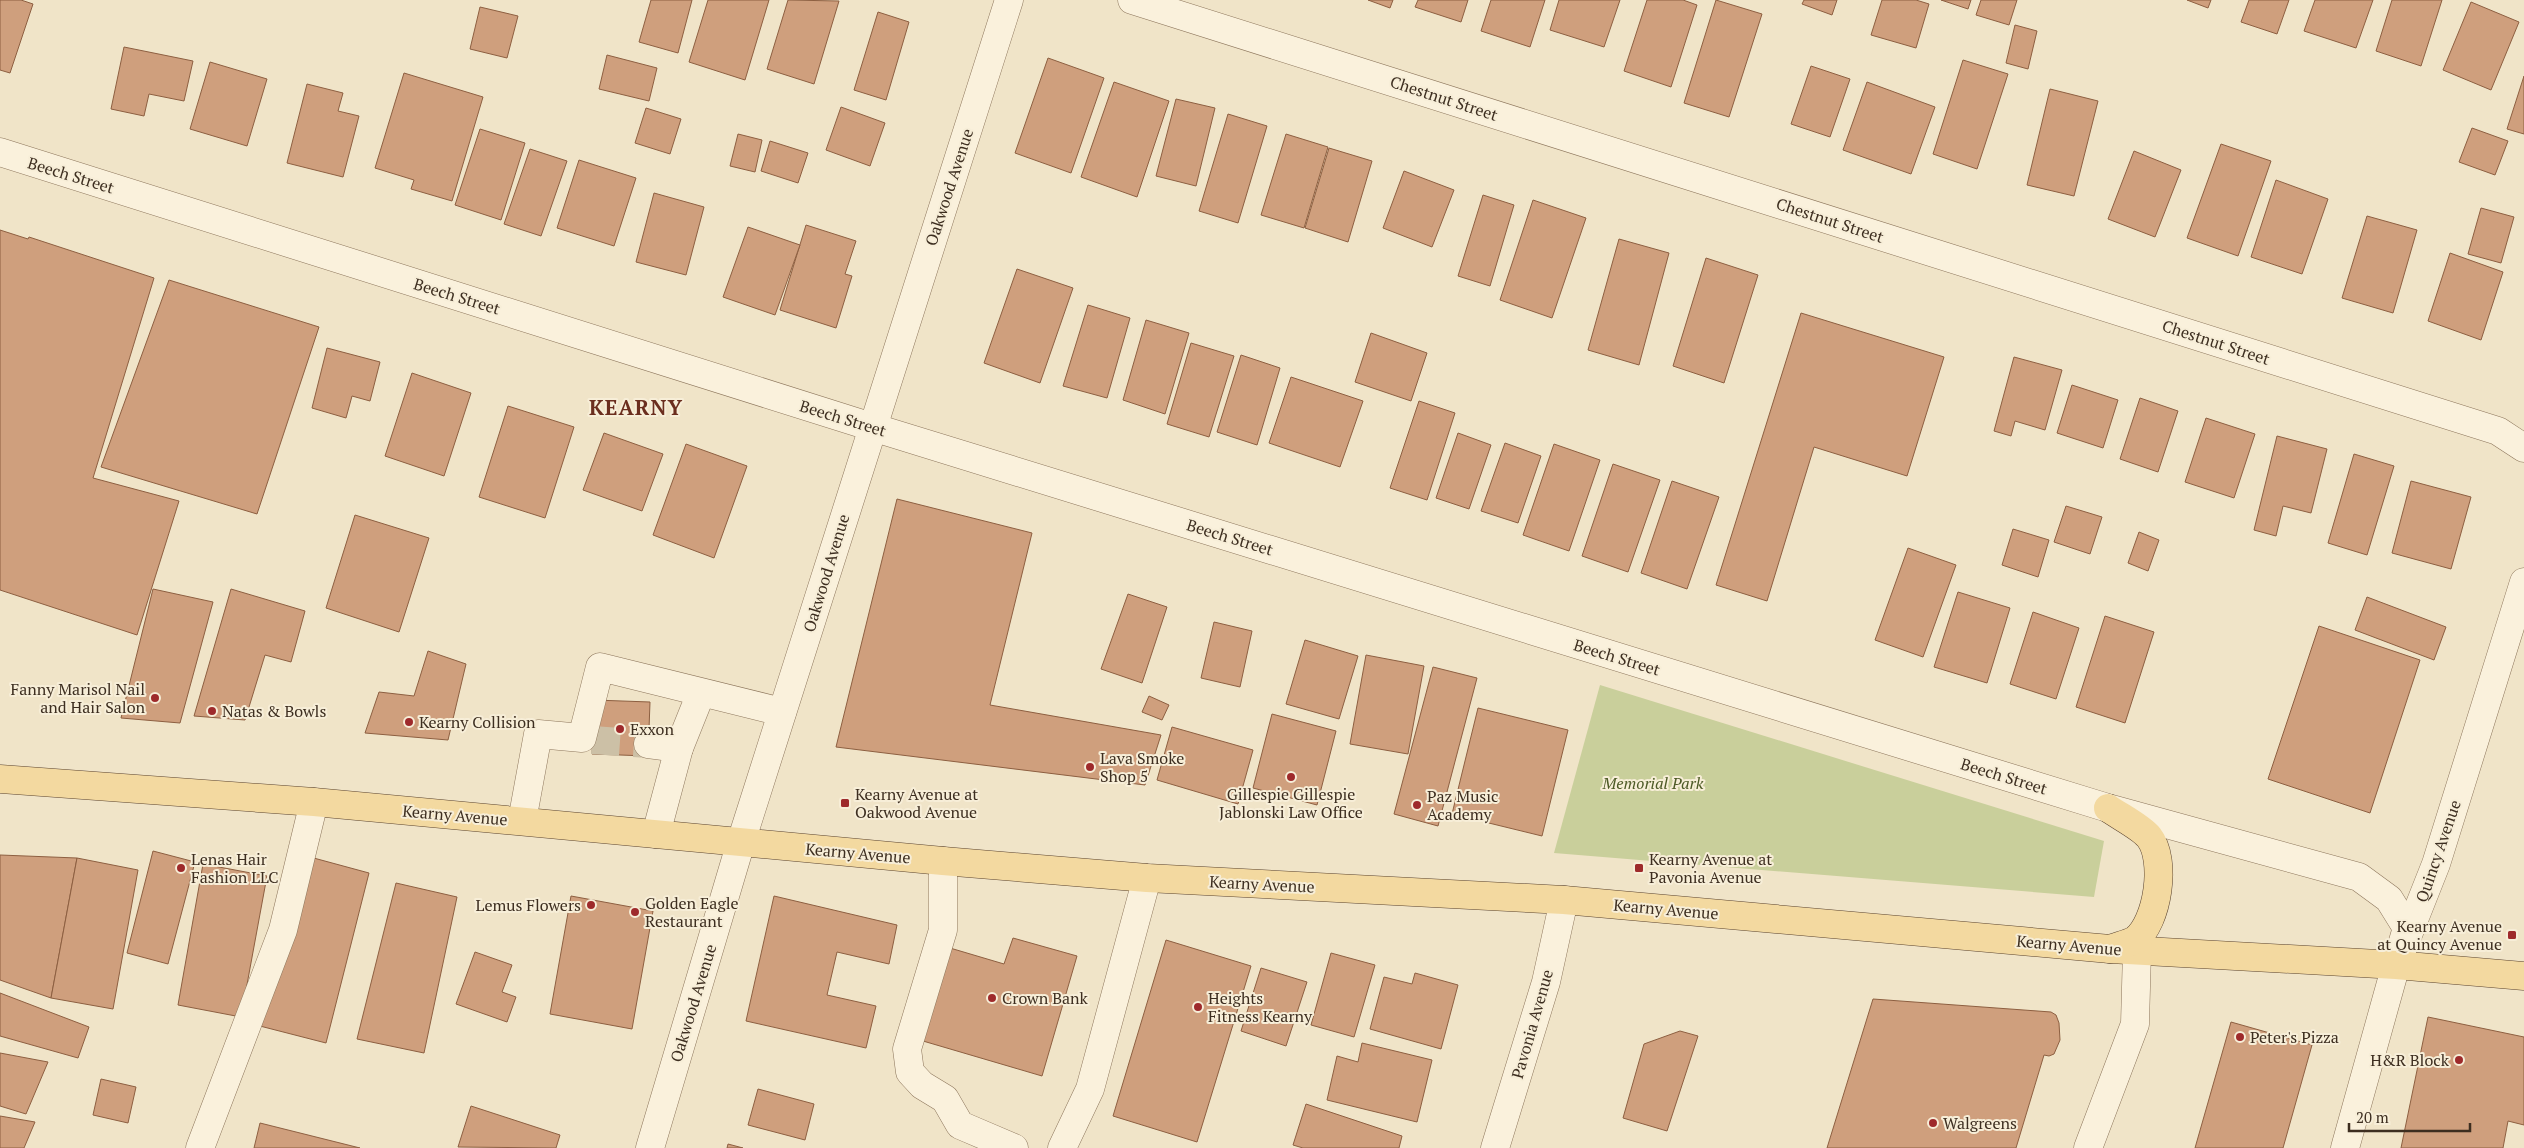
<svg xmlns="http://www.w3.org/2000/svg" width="2524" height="1148" font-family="'PT Serif',serif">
	<rect width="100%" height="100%" fill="#f0e4c8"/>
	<polygon fill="#c9cf9b" points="1600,685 2104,841 2094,897 1554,853"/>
	<g fill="#cf9f7d" stroke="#8d5f41">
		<polygon points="0,0 21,0 33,4 10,73 0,70"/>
		<polygon points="651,0 692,0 678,53 639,42"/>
		<polygon points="708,0 769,0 745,80 689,62"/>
		<polygon points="788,0 839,1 814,84 767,69"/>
		<polygon points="1368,0 1393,0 1390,8"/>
		<polygon points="1418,0 1468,0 1461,22 1415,7"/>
		<polygon points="1491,0 1545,0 1530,47 1481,31"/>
		<polygon points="1559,0 1620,0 1604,47 1550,30"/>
		<polygon points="1647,0 1683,0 1697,5 1671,87 1624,71"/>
		<polygon points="1716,0 1762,14 1729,117 1684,103"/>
		<polygon points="1804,0 1837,0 1832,15 1802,4"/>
		<polygon points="1882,0 1916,0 1929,4 1916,48 1871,35"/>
		<polygon points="1941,0 1971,0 1968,9"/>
		<polygon points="1981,0 2017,0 2009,25 1976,15"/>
		<polygon points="2187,0 2211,0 2208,8"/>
		<polygon points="2249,0 2289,0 2277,34 2241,22"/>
		<polygon points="2315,0 2373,0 2356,48 2304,31"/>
		<polygon points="2392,0 2442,0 2421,66 2376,51"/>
		<polygon points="2471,2 2519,22 2491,90 2443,70"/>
		<polygon points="480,7 518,16 507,58 470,49"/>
		<polygon points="878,12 909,22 886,100 854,90"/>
		<polygon points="2015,25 2037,31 2028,69 2006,63"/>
		<polygon points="124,47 193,61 184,101 149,94 144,116 111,109"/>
		<polygon points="607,55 657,68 649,101 599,89"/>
		<polygon points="1048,58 1104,78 1071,173 1015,153"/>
		<polygon points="1963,60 2008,74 1977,169 1933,154"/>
		<polygon points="210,62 267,79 247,146 190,129"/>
		<polygon points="1811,66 1850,79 1830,137 1791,124"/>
		<polygon points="404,73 483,97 452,201 411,189 414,180 375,168"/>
		<polygon points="2524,76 2524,134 2507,129"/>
		<polygon points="1114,82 1169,101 1137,197 1081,177"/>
		<polygon points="1867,82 1935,107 1911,174 1843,150"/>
		<polygon points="307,84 343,93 338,111 359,116 343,177 287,163"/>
		<polygon points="2050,89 2098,101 2074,196 2027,185"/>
		<polygon points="1176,99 1215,108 1196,186 1156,176"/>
		<polygon points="841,107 885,123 870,166 826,150"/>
		<polygon points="646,108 681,119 670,154 635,143"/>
		<polygon points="1228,114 1267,126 1238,223 1199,211"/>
		<polygon points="2472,128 2508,141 2495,175 2459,162"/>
		<polygon points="480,129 525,143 501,220 455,205"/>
		<polygon points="738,134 762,140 755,172 730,166"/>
		<polygon points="1286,134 1328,147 1304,228 1261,215"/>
		<polygon points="770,141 808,153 798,183 761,171"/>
		<polygon points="2221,144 2271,161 2238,256 2187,238"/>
		<polygon points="1329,148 1372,161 1348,242 1305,228"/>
		<polygon points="530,149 567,161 541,236 504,224"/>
		<polygon points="2134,151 2181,170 2155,237 2108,219"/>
		<polygon points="579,160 636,178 614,246 557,228"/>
		<polygon points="1404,171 1454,190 1432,247 1383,228"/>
		<polygon points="2276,180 2328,199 2302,274 2251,257"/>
		<polygon points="654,193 704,207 686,275 636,262"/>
		<polygon points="1483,195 1514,205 1490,286 1458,276"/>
		<polygon points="1533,200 1586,218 1552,318 1500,300"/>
		<polygon points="2481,208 2514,217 2501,263 2468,254"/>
		<polygon points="2367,216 2417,230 2393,313 2342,298"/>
		<polygon points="806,225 856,241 845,274 852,276 836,328 780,310"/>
		<polygon points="748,227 800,245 775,315 723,297"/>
		<polygon points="0,230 28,239 29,237 154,278 93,478 179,501 137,635 0,590"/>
		<polygon points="1619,239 1669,253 1639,365 1588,350"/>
		<polygon points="2450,253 2503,272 2481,340 2428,321"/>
		<polygon points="1706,258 1758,275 1724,383 1673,366"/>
		<polygon points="1017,269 1073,288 1040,383 984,363"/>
		<polygon points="169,280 319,327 257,514 101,467"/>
		<polygon points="1088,305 1130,318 1107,398 1063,386"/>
		<polygon points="1801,313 1944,357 1907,476 1814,447 1767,601 1716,585"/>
		<polygon points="1146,320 1189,333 1165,414 1123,400"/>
		<polygon points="1371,333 1427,353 1411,401 1355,382"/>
		<polygon points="1191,343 1234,356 1209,437 1167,424"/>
		<polygon points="327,348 380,362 370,401 352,396 346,418 312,408"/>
		<polygon points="1241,355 1280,368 1257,445 1217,432"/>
		<polygon points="2014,357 2062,370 2045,430 2015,421 2011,436 1994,431"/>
		<polygon points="412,373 471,393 444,476 385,456"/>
		<polygon points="1291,377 1363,401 1340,467 1269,443"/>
		<polygon points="2072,385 2118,400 2103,448 2057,433"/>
		<polygon points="2140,398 2178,411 2158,472 2120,459"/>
		<polygon points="1419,401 1455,413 1427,500 1390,488"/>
		<polygon points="508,406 574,427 545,518 479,497"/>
		<polygon points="2206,418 2255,434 2234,498 2185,482"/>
		<polygon points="604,433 663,454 642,511 583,490"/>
		<polygon points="1458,433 1491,445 1469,509 1436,498"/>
		<polygon points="2277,436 2327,449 2311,513 2283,506 2276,536 2254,530"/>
		<polygon points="1505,443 1541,456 1518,523 1481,511"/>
		<polygon points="686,444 747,466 714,558 653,535"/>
		<polygon points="1554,444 1600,460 1569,551 1523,535"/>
		<polygon points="2354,454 2394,466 2367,555 2328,543"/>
		<polygon points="1613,464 1660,480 1628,572 1582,556"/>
		<polygon points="1672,481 1719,497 1687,589 1641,573"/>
		<polygon points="2411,481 2471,497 2451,569 2392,553"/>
		<polygon points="897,499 1032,533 990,705 1161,735 1145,785 836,747"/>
		<polygon points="2066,506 2102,517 2090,554 2054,542"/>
		<polygon points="355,515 429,538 399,632 326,608"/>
		<polygon points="2013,529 2049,540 2038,577 2002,565"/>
		<polygon points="2139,532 2159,540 2148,571 2128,563"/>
		<polygon points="1908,548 1956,565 1923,657 1875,640"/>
		<polygon points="153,589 213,602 180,723 121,718"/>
		<polygon points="231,589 305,611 291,662 265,655 245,720 194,716"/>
		<polygon points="1958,592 2010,608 1987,683 1934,667"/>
		<polygon points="1128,594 1167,607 1142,683 1101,669"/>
		<polygon points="2367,597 2446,627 2434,660 2355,630"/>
		<polygon points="2033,612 2079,628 2056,699 2010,684"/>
		<polygon points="2105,616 2154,632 2125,723 2076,707"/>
		<polygon points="1214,622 1252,631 1240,687 1201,678"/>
		<polygon points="2319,626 2420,660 2370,813 2268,779"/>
		<polygon points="1305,640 1358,656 1339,719 1286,704"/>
		<polygon points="428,651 466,664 448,740 365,733 379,692 414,696"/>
		<polygon points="1366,655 1424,666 1408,754 1350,744"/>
		<polygon points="1433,667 1477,678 1438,826 1394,814"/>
		<polygon points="1149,696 1169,705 1162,720 1142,712"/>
		<polygon points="594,700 650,702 648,756 592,754"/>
		<polygon points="1478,708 1568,730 1542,836 1452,814"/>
		<polygon points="1272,714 1336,731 1317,805 1253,788"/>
		<polygon points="1172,727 1253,750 1238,804 1157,780"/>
		<polygon points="153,851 195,862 168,964 127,953"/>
		<polygon points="0,855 77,858 51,998 0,980"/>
		<polygon points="310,857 369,873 326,1043 256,1025"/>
		<polygon points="77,858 138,870 113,1009 51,998"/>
		<polygon points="203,864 267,876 241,1017 178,1005"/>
		<polygon points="396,883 457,897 424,1053 357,1039"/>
		<polygon points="571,896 653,911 632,1029 550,1014"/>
		<polygon points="774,896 897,925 889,964 837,952 827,995 876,1006 866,1048 746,1021"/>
		<polygon points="1013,938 1077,956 1042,1076 923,1041 950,948 1004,964"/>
		<polygon points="1166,940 1251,966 1197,1142 1113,1116"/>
		<polygon points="475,952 512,965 502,992 516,997 507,1022 456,1004"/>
		<polygon points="1331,953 1375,965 1354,1037 1311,1025"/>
		<polygon points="1261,968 1307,982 1286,1046 1241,1031"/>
		<polygon points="1415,973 1458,985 1441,1049 1370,1029 1384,977 1412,984"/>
		<polygon points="0,993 89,1027 78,1058 0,1036"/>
		<polygon points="1873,999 2051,1012 2056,1015 2059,1023 2060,1040 2054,1054 2049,1056 2044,1055 2016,1148 1827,1148"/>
		<polygon points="2428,1017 2524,1037 2524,1125 2508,1121 2503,1148 2401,1148"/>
		<polygon points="2231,1022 2312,1045 2283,1148 2195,1148"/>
		<polygon points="1680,1031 1698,1036 1667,1131 1623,1118 1644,1044"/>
		<polygon points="1362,1043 1432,1060 1417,1122 1327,1100 1337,1056 1358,1062"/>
		<polygon points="0,1053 48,1062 26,1114 0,1106"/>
		<polygon points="101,1079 136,1087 128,1123 93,1115"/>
		<polygon points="758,1089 814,1104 805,1140 748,1125"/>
		<polygon points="1306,1104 1402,1136 1399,1148 1303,1148 1293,1145"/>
		<polygon points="471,1106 560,1135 556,1148 458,1147"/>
		<polygon points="0,1116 35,1122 24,1148 0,1148"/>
		<polygon points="260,1123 360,1148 254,1148"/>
		<polygon points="728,1144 743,1148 727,1148"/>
	</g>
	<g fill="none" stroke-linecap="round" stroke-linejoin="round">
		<polyline stroke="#ccc0a6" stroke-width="28" stroke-dasharray="28 14" stroke-linecap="butt" points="592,740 648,744"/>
		<g stroke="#8d765c" stroke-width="29">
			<g id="minor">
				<polyline points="1132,0 2498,431 2524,448"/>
				<polyline points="0,152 872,427 2108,808 2359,877 2389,899 2407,928 2396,965"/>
				<polyline points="648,744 679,748 656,834"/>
				<polyline points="679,748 701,693"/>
				<polyline points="522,821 538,734 582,738 600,667 782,712"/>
				<polyline points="943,861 943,930 907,1049 910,1072 922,1085 945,1099 960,1125 1014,1148"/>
				<polyline points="200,1148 283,930 314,802"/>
				<polyline points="650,1148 741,842 1009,0"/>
				<polyline points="1062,1148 1090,1089 1147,878"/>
				<polyline points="1495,1148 1546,982 1564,900"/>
				<polyline points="2088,1148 2135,1024 2137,951"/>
				<polyline points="2345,1148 2396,965 2436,864 2524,582"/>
			</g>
		</g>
		<g stroke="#5b4430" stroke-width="29">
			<g id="major">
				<polyline points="0,779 314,802 943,861 1147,878 1564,900 2110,949 2396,965 2524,976"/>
				<path d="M2108 808C2119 816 2141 827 2149 837 2167 860 2158 922 2135 940 2128 944 2117 946 2110 949"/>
			</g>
		</g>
		<use href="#minor" stroke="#faf1dc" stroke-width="28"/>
		<use href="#major" stroke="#f3d9a0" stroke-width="28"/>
	</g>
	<g fill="#9e2a2b" stroke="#f7eed8" stroke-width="2">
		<circle cx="155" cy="698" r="5"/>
		<circle cx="212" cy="711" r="5"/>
		<circle cx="409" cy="722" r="5"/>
		<circle cx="620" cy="729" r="5"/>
		<circle cx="1090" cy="767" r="5"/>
		<circle cx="1291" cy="777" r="5"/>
		<rect x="840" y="798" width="10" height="10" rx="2.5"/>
		<circle cx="1417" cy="805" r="5"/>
		<circle cx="181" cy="868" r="5"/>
		<rect x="1634" y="863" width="10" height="10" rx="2.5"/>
		<circle cx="591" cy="905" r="5"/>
		<circle cx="635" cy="912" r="5"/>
		<rect x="2507" y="930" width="10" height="10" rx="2.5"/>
		<circle cx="992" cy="998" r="5"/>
		<circle cx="1198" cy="1007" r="5"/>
		<circle cx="2240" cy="1037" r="5"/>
		<circle cx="2459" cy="1060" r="5"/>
		<circle cx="1933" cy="1123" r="5"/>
	</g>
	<g text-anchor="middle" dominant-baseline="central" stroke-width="4" stroke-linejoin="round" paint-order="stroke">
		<g font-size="16" fill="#3d2e20" stroke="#f7eed8">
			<text transform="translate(1444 98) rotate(18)">Chestnut Street</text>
			<text transform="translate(71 175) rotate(17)">Beech Street</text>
			<text transform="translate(949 187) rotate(-72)">Oakwood Avenue</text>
			<text transform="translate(1830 220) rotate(18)">Chestnut Street</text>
			<text transform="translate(457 296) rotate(17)">Beech Street</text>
			<text transform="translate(2216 342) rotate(18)">Chestnut Street</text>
			<text transform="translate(843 418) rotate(17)">Beech Street</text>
			<text transform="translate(1230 537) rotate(17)">Beech Street</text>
			<text transform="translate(826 573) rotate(-73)">Oakwood Avenue</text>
			<text transform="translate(1617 657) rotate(17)">Beech Street</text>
			<text transform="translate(2004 776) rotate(17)">Beech Street</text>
			<text transform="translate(455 815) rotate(5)">Kearny Avenue</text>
			<text transform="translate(2438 851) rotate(-71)">Quincy Avenue</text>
			<text transform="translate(858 853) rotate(5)">Kearny Avenue</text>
			<text transform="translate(1262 884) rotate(3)">Kearny Avenue</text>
			<text transform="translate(1666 909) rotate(5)">Kearny Avenue</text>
			<text transform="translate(2069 945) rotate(5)">Kearny Avenue</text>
			<text transform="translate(693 1003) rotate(-73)">Oakwood Avenue</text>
			<text transform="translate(1532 1024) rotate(-74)">Pavonia Avenue</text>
		</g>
		<g font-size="16" fill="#3d2e20" stroke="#f7eed8" text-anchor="start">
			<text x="145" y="689" text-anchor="end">Fanny Marisol Nail<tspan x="145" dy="18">and Hair Salon</tspan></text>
			<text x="222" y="711">Natas &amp; Bowls</text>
			<text x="419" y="722">Kearny Collision</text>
			<text x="630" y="729">Exxon</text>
			<text x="1100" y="758">Lava Smoke<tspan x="1100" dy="18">Shop 5</tspan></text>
			<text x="855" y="794">Kearny Avenue at<tspan x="855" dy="18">Oakwood Avenue</tspan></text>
			<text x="1291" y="794" text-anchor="middle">Gillespie Gillespie<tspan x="1291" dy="18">Jablonski Law Office</tspan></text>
			<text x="1427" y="796">Paz Music<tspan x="1427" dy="18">Academy</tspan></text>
			<text x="191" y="859">Lenas Hair<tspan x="191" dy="18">Fashion LLC</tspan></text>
			<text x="1649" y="859">Kearny Avenue at<tspan x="1649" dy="18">Pavonia Avenue</tspan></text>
			<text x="645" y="903">Golden Eagle<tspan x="645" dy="18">Restaurant</tspan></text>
			<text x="581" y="905" text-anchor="end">Lemus Flowers</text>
			<text x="2502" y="926" text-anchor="end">Kearny Avenue<tspan x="2502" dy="18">at Quincy Avenue</tspan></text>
			<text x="1002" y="998">Crown Bank</text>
			<text x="1208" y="998">Heights<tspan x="1208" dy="18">Fitness Kearny</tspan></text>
			<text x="2250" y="1037">Peter's Pizza</text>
			<text x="2449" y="1060" text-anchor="end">H&amp;R Block</text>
			<text x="1943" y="1123">Walgreens</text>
		</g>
		<g font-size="16" font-style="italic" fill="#4d5a26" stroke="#f7eed8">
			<text x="1653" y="783">Memorial Park</text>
		</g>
		<g font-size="21" font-weight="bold" letter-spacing="1" fill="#6b2e1e" stroke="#f7eed8">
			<text x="636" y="407">KEARNY</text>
		</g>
	</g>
	<path d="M2349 1123v8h121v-8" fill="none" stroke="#3d2e20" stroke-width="2.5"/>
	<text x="2356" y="1123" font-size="15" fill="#3d2e20" stroke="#f7eed8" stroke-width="4" paint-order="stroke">20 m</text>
</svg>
